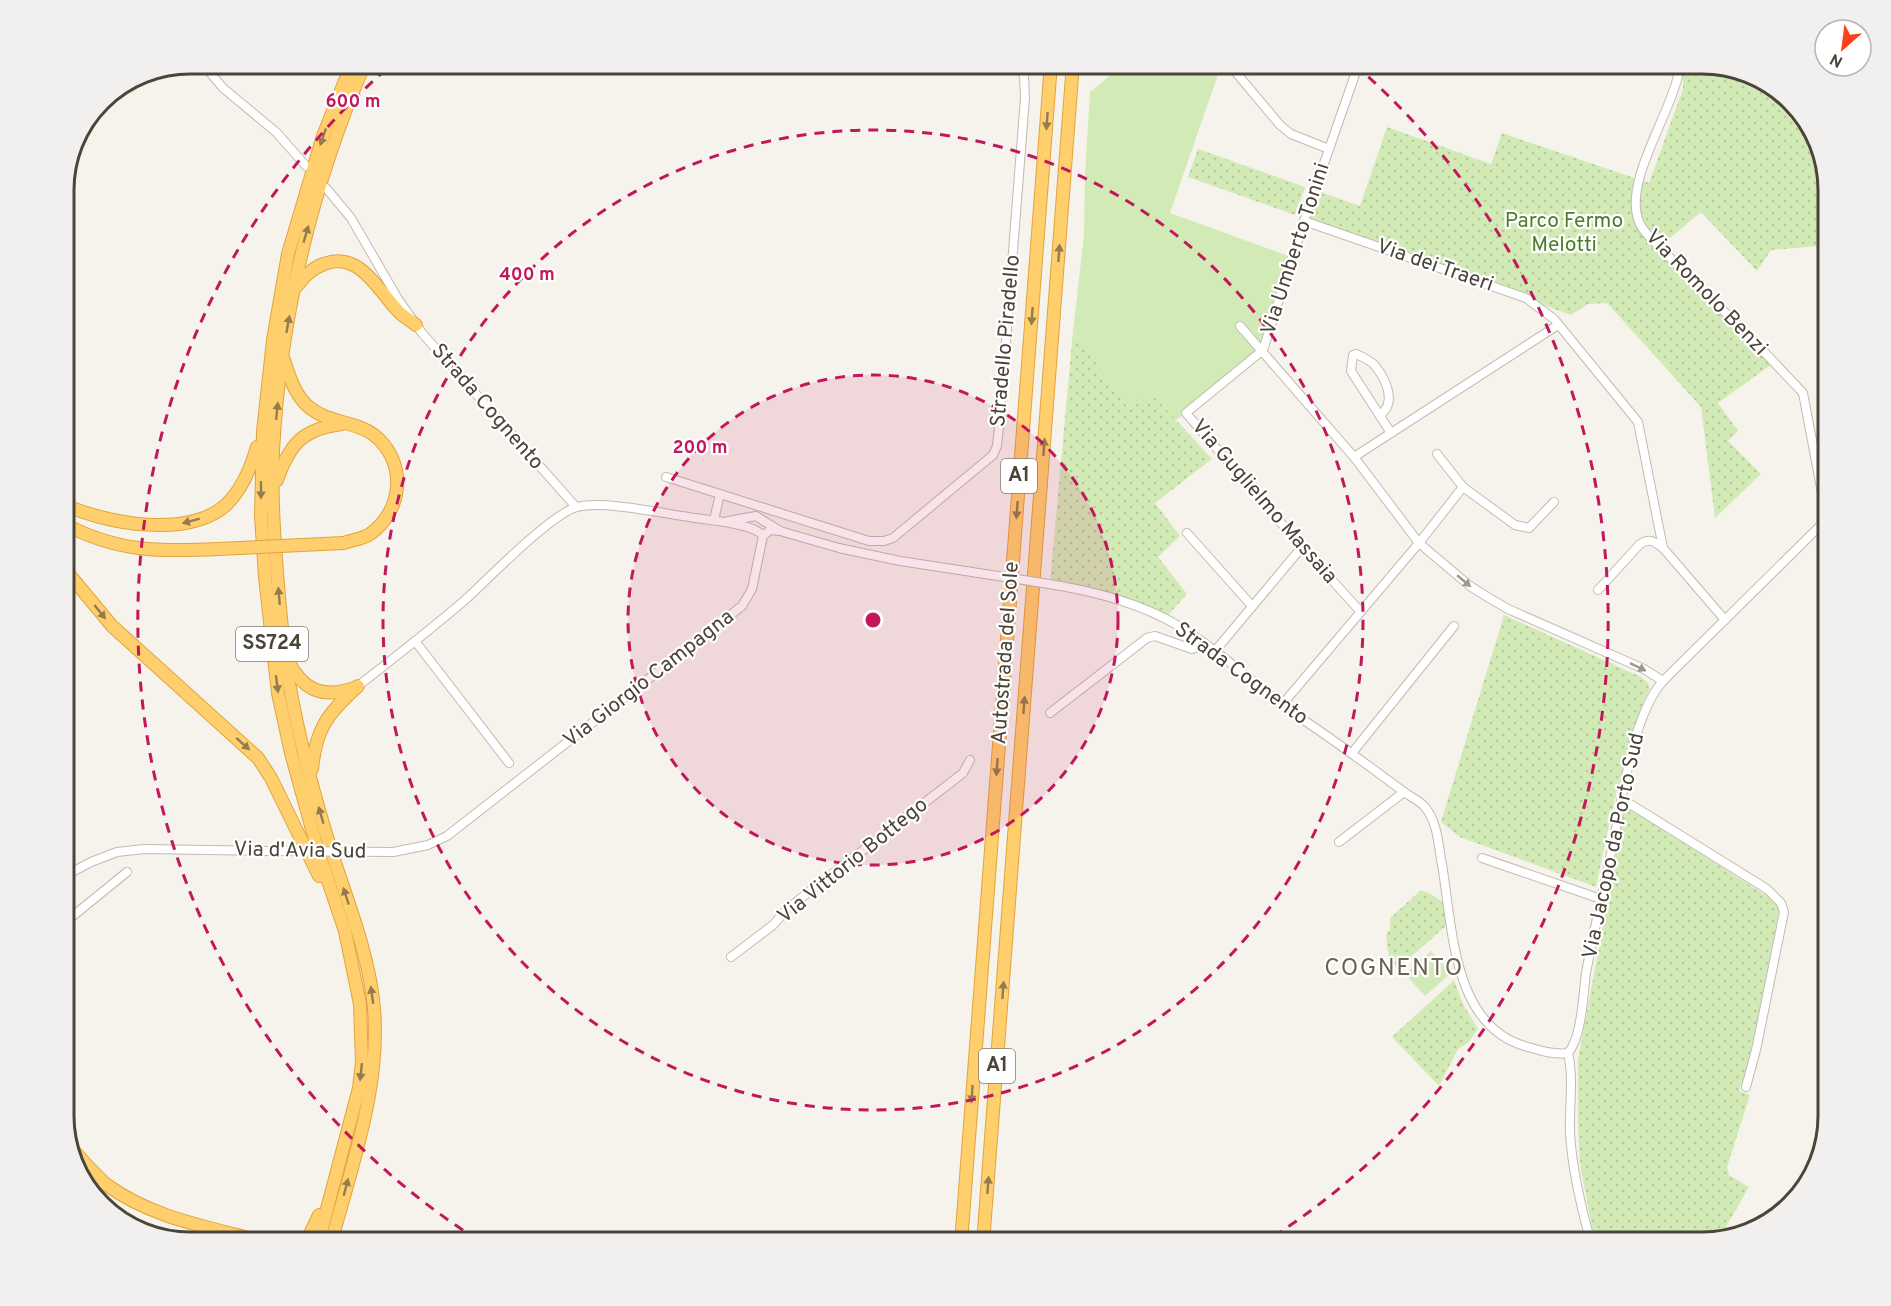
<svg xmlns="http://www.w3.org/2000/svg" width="1891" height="1306" font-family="Overpass,sans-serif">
	<defs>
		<pattern id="park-dots" width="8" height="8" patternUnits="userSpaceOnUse" patternTransform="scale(1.5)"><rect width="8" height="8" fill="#d2eab5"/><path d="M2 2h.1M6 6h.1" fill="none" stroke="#b6ca9c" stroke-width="1.8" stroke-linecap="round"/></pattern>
	</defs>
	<rect width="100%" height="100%" fill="#f6f3ec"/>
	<g fill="#d2eab5">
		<polygon points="1125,63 1222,63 1170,213 1294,258 1263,351 1176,420 1152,394 1129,409 1073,331 1084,235 1085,174 1090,92"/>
		<polygon points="1431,951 1451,973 1425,996 1405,974"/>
	</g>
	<g fill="url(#park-dots)">
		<polygon points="1676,63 1702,63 1772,84 1802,117 1804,125 1813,132 1828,189 1826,208 1828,210 1828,245 1771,250 1757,271 1701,212 1659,247 1772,364 1718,403 1738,431 1728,441 1761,474 1715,518 1701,407 1607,303 1588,304 1571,315 1310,220 1320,192 1360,206 1387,127 1491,164 1502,133 1649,183 1683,89 1683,72"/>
		<polygon points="1198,149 1305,187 1295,215 1188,177"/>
		<polygon points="1073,331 1129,409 1152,394 1212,459 1155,503 1180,536 1158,557 1187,594 1167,616 1109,593 1084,586 1050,582"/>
		<path d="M1504 615 1641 677 1648 683 1650 689C1638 709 1632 736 1625 759 1614 801 1605 844 1596 887L1460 837 1441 822Z"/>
		<polygon points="1625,806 1775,901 1779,910 1750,1058 1739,1091 1750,1095 1727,1167 1729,1175 1749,1187 1719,1239 1702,1243 1595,1243 1580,1164 1578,1126 1578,1060"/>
		<path d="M1420 891C1428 890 1436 898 1443 902L1448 924 1397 969 1389 960 1386 935 1390 929V918Z"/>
		<polygon points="1454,980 1463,1004 1478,1029 1469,1042 1458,1049 1439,1086 1392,1037"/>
	</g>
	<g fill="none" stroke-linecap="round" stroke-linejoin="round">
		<g stroke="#c2bbae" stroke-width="10">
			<g id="minor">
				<polyline points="202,63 223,88 276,132 306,166"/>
				<polyline points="1228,63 1280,125 1291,134 1329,149"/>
				<path d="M1669 63 1677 72 1678 76C1669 116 1625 181 1638 219 1641 230 1650 237 1657 245L1751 338 1803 393 1827 519"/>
				<polyline points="326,188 351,218 398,299 422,333 576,507"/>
				<polyline points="1304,221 1526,298 1554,319 1638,422 1663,548 1725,620"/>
				<polyline points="1240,326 1354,457 1419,543 1470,586 1489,598 1508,609 1644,669 1663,681"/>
				<polyline points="1263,350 1186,413 1302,547 1360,611"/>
				<polyline points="1263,350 1304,221 1359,63"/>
				<path d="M1380 415C1397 403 1386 380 1376 367 1372 361 1363 357 1356 354L1353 355 1351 371 1391 433"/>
				<polyline points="1437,454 1463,487 1515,525 1529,528 1554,502"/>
				<polyline points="1354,457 1558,325"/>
				<polyline points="666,477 720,494 714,520"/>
				<polyline points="720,494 869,541 884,541 893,538 993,455 997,446 1000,417 1025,98 1024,76 1015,63"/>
				<polyline points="728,521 756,516 780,531 839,548 900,561 998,576"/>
				<polyline points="1187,533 1252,606"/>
				<path d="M1049 584C1093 591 1138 602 1177 625 1224 653 1263 693 1308 723 1339 744 1369 766 1400 789 1408 796 1418 799 1425 807 1437 822 1438 841 1441 859 1453 922 1450 1027 1528 1047 1541 1051 1555 1055 1568 1053"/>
				<path d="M1598 590 1640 544C1650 538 1654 541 1663 548"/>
				<polyline points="415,641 509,763"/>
				<polyline points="1215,651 1302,547"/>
				<path d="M358 686C394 658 430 630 465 600 488 579 551 514 577 507 604 500 665 514 695 518 710 520 755 524 763 536"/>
				<polyline points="1281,706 1419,543 1463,487"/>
				<polyline points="1050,713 1147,638 1155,636 1192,649 1197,647 1201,641"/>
				<polyline points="1352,753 1454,626"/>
				<polyline points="1622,799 1767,889 1781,903 1784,912 1756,1050 1746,1087"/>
				<polyline points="1339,842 1404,792"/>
				<polyline points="393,852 428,845 447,836 742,606 752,589 763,536 770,530 780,531"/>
				<polyline points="1482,858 1601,899"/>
				<polyline points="63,877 91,862 117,852 144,849 267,851"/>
				<polyline points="63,924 127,872"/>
				<polyline points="731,957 773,925 787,909 963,773 970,760"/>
				<path d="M1591 1243C1581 1207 1572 1169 1570 1133 1569 1106 1574 1079 1568 1053 1582 1037 1583 995 1586 973 1594 930 1604 886 1613 843 1623 797 1632 716 1663 681L1828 518"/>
			</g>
		</g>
		<g stroke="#e0a43c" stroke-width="14">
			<g id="highway">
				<path d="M296 287C304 277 312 268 324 264 361 250 379 293 401 314 406 318 411 321 416 325"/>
				<path d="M284 360C290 378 295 396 310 408 329 423 355 421 374 435 407 461 404 510 370 534 363 539 352 540 344 543"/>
				<path d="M277 480C290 444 302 429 342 424"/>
				<path d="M63 504C106 524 189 539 227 504 243 488 251 468 257 447"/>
				<path d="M63 523C115 552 160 552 218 549"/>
				<polyline points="63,567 112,626 258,758 271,778 319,876"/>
				<path d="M288 661C303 690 322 699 354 688"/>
				<path d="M312 769C316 728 328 713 358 686"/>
				<path d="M69 1145C81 1159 93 1173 107 1185 153 1219 214 1228 267 1243"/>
				<polyline points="300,1243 309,1236 319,1215"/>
				<polyline points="318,1243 359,1088 362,1062 360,1004 345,931 318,851 291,753 278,693 265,577 261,516 263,432 273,340 288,254 323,136 352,63"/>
				<path d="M331 1243C352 1164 383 1082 373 999 367 949 347 901 332 853 315 799 300 743 290 688 284 658 282 627 279 597 275 549 271 500 273 451 280 318 312 185 365 63"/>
				<polyline points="961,1243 1051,63"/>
				<polyline points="983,1243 1073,63"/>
			</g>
		</g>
		<use href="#minor" stroke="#fff" stroke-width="8"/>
		<use href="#highway" stroke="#ffcf6e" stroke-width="12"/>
		<g stroke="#c2bbae" stroke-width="10" stroke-linecap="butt">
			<g id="minor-bridge">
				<polyline points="998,576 1049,584"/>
				<polyline points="267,851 393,852"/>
			</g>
		</g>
		<g stroke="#e0a43c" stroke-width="14" stroke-linecap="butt">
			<polyline id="highway-bridge" points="218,549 344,543"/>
		</g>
		<use href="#minor-bridge" stroke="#fff" stroke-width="8"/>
		<use href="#highway-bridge" stroke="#ffcf6e" stroke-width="12"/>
	</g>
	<defs><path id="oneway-solid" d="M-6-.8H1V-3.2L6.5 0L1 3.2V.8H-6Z" transform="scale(1.5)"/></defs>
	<g fill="#937c4e">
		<use href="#oneway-solid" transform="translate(1047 121) rotate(94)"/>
		<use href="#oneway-solid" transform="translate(323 137) rotate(109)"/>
		<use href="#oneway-solid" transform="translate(306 234) rotate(-74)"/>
		<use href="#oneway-solid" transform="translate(1059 253) rotate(-86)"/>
		<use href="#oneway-solid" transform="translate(1032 316) rotate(94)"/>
		<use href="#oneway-solid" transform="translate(288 324) rotate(-80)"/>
		<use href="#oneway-solid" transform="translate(277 411) rotate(-84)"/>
		<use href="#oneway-solid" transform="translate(1044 447) rotate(-86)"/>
		<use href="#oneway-solid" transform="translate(261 490) rotate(90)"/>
		<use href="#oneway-solid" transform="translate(1017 510) rotate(94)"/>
		<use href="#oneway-solid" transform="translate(191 521) rotate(165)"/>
		<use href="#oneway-solid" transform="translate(279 596) rotate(-95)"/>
		<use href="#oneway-solid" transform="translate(100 612) rotate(51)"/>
		<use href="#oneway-solid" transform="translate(277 684) rotate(83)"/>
		<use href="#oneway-solid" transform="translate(1024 705) rotate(-86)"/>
		<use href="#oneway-solid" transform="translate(243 744) rotate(42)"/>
		<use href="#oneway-solid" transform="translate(997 767) rotate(94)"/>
		<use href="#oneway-solid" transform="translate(321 815) rotate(-106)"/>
		<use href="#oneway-solid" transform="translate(346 896) rotate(-108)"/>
		<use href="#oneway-solid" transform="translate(1003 990) rotate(-86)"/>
		<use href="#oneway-solid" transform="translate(372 995) rotate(-98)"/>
		<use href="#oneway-solid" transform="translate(361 1072) rotate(96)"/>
		<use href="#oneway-solid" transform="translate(972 1094) rotate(94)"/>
		<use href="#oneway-solid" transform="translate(988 1185) rotate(-86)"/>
		<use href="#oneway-solid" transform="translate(346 1187) rotate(-75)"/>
	</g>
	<g fill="#9c9892">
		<use href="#oneway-solid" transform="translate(1464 581) rotate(40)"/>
		<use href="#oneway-solid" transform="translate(1638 667) rotate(26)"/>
	</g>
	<circle cx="873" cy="620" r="245" fill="#c2185b" fill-opacity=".12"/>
	<g fill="none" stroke="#c2185b" stroke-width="3" stroke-dasharray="10 8">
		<circle cx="873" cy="620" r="245"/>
		<circle cx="873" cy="620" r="490"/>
		<path d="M478 1240A735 735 0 0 1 391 65M1355 65A735 735 0 0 1 1268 1240"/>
	</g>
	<g text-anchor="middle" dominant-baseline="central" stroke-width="4.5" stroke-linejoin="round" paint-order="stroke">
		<g fill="#fff" stroke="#817c74" stroke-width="1.5">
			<rect x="1001" y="459" width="36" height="34" rx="4.5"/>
			<rect x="236" y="627" width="72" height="34" rx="4.5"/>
			<rect x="979" y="1049" width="36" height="34" rx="4.5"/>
		</g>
		<g font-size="20" font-weight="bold" fill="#4b4439">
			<text x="1019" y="476">A1</text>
			<text x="272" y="644">SS724</text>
			<text x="997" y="1066">A1</text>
		</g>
		<g font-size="21" fill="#4a7f2a" stroke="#fff">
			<text x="1564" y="221">Parco Fermo<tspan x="1564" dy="24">Melotti</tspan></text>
		</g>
		<g font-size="21" fill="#4b4439" stroke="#fff">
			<text transform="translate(1296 249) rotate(-72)">Via Umberto Tonini</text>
			<text transform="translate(1435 266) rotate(19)">Via dei Traeri</text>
			<text transform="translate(1706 293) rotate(46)">Via Romolo Benzi</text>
			<text transform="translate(1006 341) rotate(-85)">Stradello Piradello</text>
			<text transform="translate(487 407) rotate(49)">Strada Cognento</text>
			<text transform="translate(1264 502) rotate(49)">Via Guglielmo Massaia</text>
			<text transform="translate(1006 653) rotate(-86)">Autostrada del Sole</text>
			<text transform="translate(1241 674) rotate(36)">Strada Cognento</text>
			<text transform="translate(649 679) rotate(-38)">Via Giorgio Campagna</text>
			<text transform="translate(1614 846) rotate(-78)">Via Jacopo da Porto Sud</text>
			<text transform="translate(300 851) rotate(1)">Via d'Avia Sud</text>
			<text transform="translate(853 861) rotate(-39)">Via Vittorio Bottego</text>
		</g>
		<g font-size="24" letter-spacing="1.5" fill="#6e6250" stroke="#fff">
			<text x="1394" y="969">COGNENTO</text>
		</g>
	</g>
	<path d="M0 0H1891V1306H0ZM190 74H1702A116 116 0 0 1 1818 190V1116A116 116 0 0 1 1702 1232H190A116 116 0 0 1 74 1116V190A116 116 0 0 1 190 74Z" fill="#f1f0ef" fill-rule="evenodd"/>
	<path fill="none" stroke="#4b4439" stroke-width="3" d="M190 74H1702A116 116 0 0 1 1818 190V1116A116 116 0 0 1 1702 1232H190A116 116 0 0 1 74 1116V190A116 116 0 0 1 190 74Z"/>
	<circle cx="873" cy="620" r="9" fill="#c2185b" stroke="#fff" stroke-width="3"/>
	<g font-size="18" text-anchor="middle" font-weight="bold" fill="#c2185b" stroke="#fff" stroke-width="4.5" stroke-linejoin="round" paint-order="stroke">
		<text x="353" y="107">600 m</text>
		<text x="527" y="280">400 m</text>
		<text x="700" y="453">200 m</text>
	</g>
	<g transform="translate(1843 48) rotate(208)"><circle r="28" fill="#ffffff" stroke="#b7b4b0" stroke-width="1.5"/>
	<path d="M0-4.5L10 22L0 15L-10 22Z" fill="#fc3f1d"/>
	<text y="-9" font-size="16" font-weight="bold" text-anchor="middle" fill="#4b4439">N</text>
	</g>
</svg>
